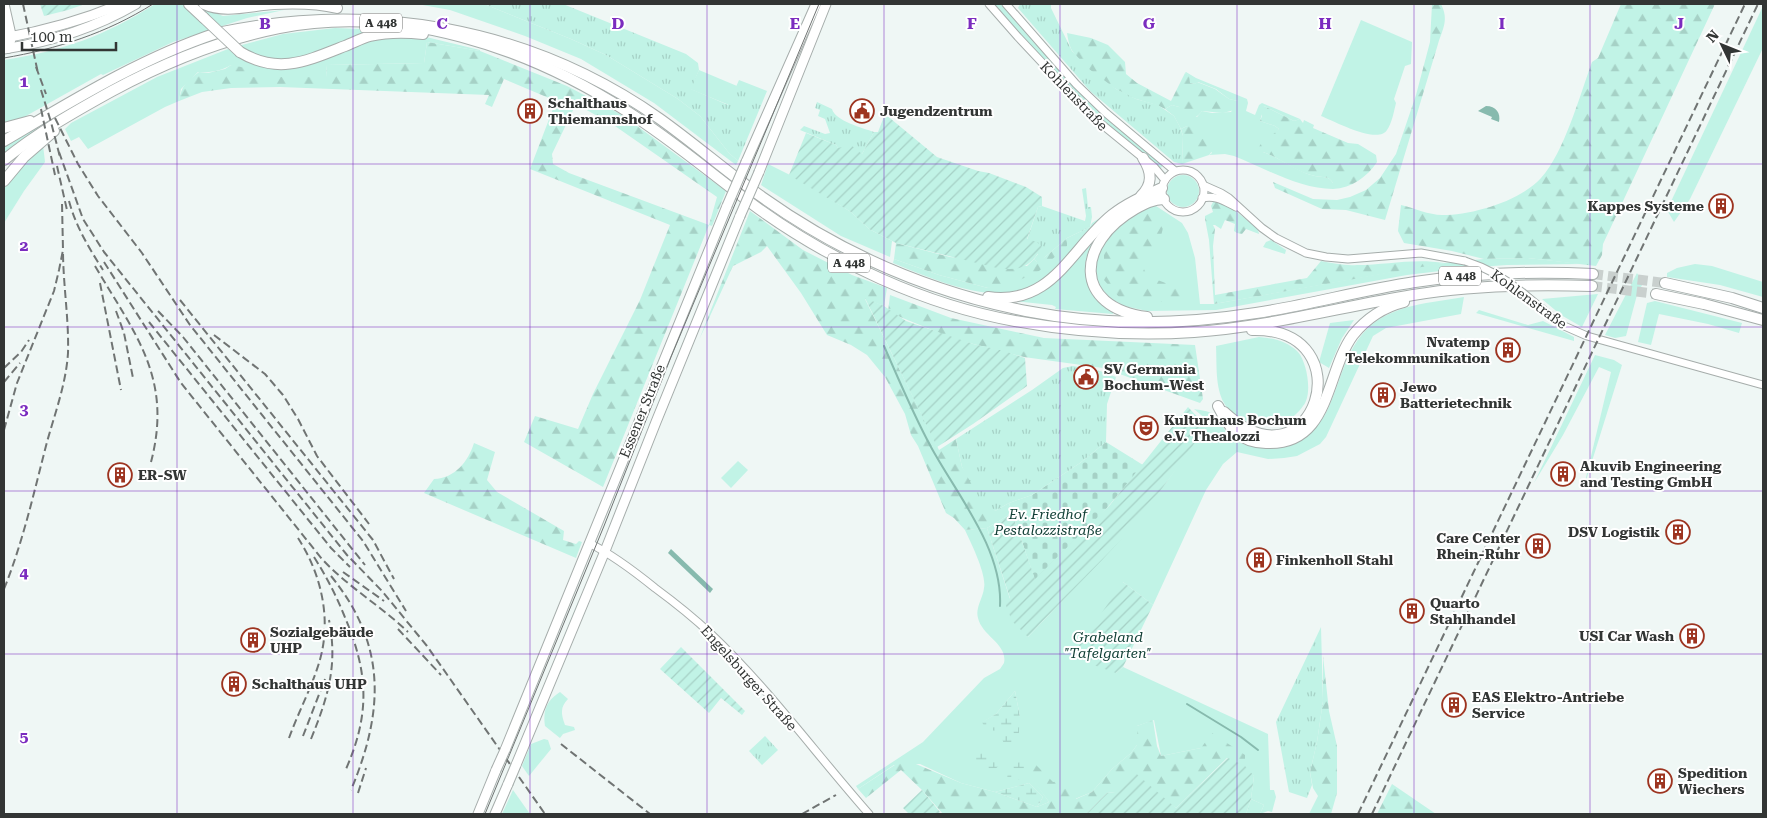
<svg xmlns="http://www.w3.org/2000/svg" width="1767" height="818" font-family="'Roboto Serif',serif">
	<defs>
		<pattern id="forest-firs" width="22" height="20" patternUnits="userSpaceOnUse" patternTransform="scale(1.25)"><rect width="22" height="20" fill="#c1f3e6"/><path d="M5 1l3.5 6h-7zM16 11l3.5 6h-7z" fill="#a6d1c6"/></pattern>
		<pattern id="wetland-marsh" width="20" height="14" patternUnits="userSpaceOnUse" patternTransform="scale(1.25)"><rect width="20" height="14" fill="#c1f3e6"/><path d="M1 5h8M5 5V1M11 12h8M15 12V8" fill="none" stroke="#a6d1c6"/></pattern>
		<pattern id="cemetery-stones" width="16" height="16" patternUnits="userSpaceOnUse" patternTransform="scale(1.25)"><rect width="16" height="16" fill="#c1f3e6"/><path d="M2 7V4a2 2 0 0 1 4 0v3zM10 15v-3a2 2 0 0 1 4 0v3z" fill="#a6d1c6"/></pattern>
		<pattern id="park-tufts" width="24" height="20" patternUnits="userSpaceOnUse" patternTransform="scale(1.25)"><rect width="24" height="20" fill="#c1f3e6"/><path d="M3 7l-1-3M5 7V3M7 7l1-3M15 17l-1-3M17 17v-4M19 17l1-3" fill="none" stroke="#a6d1c6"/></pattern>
		<pattern id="garden-furrows" width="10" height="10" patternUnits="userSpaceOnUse" patternTransform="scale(1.25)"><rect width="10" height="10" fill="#c1f3e6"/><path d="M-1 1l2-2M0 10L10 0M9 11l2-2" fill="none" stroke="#a6d1c6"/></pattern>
	</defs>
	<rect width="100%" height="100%" fill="#eff7f5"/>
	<g fill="#c1f3e6" fill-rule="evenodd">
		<path d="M155 4H193L223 16 284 10 247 18 173 42 103 75 101 74 17 121 4 124V60C62 51 105 36 155 4Z"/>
		<polygon points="417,4 484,4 571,39 606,55 678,99 700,116 729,153 738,161 736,165 654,103 581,59 525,36 450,10"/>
		<polygon points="993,4 1002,4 1073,86 1099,112 1163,165 1161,168 1096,117 1032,48"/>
		<polygon points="1763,6 1763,48 1690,199 1674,222 1667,210"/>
		<path d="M1361 20 1412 42 1411 64 1405 66 1394 99 1396 103C1394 111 1392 123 1387 130 1378 145 1334 121 1321 116Z"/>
		<polygon points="335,28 391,30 354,37 303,58 289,60 259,57 238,46 283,34"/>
		<path d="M393 36H422L480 50V51L427 42 424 63 327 65 326 77H247L231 65C221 71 210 73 198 72L181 89 179 101 165 107 88 149 79 137 71 141 65 129 71 123 157 77 228 49C240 58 252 64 266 67 304 75 329 54 362 43 372 39 383 38 393 36Z"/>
		<polygon points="699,70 737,86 729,105 690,89"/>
		<path d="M1186 72 1196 78 1247 99 1248 103 1246 111 1255 115 1259 105 1262 103 1300 119 1294 121 1264 106 1260 121 1275 126 1279 129 1263 152C1281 158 1297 172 1315 176 1323 178 1328 175 1333 183V189C1300 189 1264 168 1234 156L1225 154 1209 155 1212 153 1202 139 1187 126 1181 129 1174 116 1165 109 1172 105 1179 107 1197 117 1202 111 1212 113 1231 112 1238 101 1229 99 1216 89 1198 82 1195 84 1190 83 1188 75 1185 73Z"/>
		<polygon points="39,126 39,128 4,154 4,146"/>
		<polygon points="43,145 45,162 24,191 4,223 4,189 18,169"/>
		<polygon points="768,164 796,178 851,212 869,229 892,241 890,257 841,236 761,185"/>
		<circle cx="1183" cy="191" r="16"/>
		<polygon points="1153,204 1182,223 1188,233 1195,258 1200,304 1214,304 1435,264 1484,259 1528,258 1582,264 1507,265 1465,268 1407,275 1216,310 1147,311 1124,306 1110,298 1098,285 1094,272 1096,254 1122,221"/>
		<path d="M1114 209C1092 232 1066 267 1039 284 998 309 933 279 893 263L894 259 939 275 988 288 1066 246 1067 238 1090 227 1092 223Z"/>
		<polygon points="736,213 738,214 628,481 672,369"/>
		<path d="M1097 235C1076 267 1084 291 1113 312V314L1055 309 1056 307 1052 305 1014 301 1023 298Z"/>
		<polygon points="1271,240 1286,250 1285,254 1263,247 1266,242"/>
		<polygon points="1695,264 1712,266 1763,282 1763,297 1720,285 1667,277 1667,273 1677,268"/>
		<polygon points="1637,273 1643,283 1637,295 1626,336 1615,338 1605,335"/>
		<polygon points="1598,294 1582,327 1561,315 1542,299"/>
		<path d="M1464 297 1461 314 1386 328 1373 336 1326 437 1320 444 1297 456 1284 458 1268 459 1237 452 1223 464 1206 490 1153 605 1123 582 1116 673 1123 667 1268 734 1270 790H1274L1276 797 1272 812 1268 811 1260 814 1264 805 1251 799 1254 776 1228 758 1245 755 1201 748 1161 756 1154 720 1137 726V745L1131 753 1112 769 1092 792 1075 799 1053 782 1030 775 1049 802 1037 807 1043 797 1029 783 995 792 961 783 920 764 894 765 858 789 856 786 923 742 984 678 1000 669 1004 663C1008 644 982 636 978 618 975 608 983 598 984 588 987 575 971 543 965 530L987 528 1010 599 1028 637 1125 534 1166 483 1206 426 1207 420 1194 409C1200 410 1208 411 1213 414 1215 416 1218 421 1220 423 1226 432 1235 442 1246 445 1262 450 1282 449 1297 440 1301 438 1306 436 1310 433 1339 410 1337 357 1368 328 1393 304 1432 303 1464 297ZM1015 691 1020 717 983 722 996 714Z"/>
		<polygon points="1655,301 1742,323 1739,333 1708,324 1659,314 1651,345 1638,342 1647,303"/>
		<polygon points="1479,310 1528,325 1543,321 1574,337 1574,341 1476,313"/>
		<polygon points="1354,320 1342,338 1329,368 1319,362 1330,323"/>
		<path d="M1259 337C1273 338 1287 341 1298 352 1307 362 1313 395 1303 406 1300 411 1291 419 1286 421 1266 429 1235 423 1224 403 1215 387 1217 365 1216 346Z"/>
		<polygon points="1595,355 1614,360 1622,365 1583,490 1611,372 1599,367 1563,435 1534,483"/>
		<polygon points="738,461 748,470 731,488 721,478"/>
		<polygon points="578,602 580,603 514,761 513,760"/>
		<path d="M560 692 568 699C560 707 561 714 565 725L574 727 575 730 563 734 560 738 545 726C543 711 546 701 560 692Z"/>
		<polygon points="544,739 548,740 551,749 529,776 522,766 531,744"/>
		<polygon points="513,790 530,814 502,814"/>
	</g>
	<g fill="url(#forest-firs)" fill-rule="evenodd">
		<path d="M1432 4H1441C1449 20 1443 28 1438 44L1385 220 1346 210 1322 209 1275 188 1273 182 1313 199 1337 200 1350 197 1366 190 1380 178 1396 154 1416 95 1430 42Z"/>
		<path d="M1621 4H1715L1603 244 1602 255 1596 266 1528 258 1484 259 1452 251 1404 243 1398 231 1401 205C1414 208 1429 215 1442 215 1473 215 1520 201 1541 178 1564 153 1580 95 1592 62L1598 58Z"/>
		<path d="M1067 33 1091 38 1108 45 1125 62 1126 74 1137 83 1171 101 1185 73 1189 75 1190 83 1195 84 1197 82 1215 89 1229 99 1238 101V109L1223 113 1202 111C1196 119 1192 119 1183 115L1179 107 1172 105 1165 109C1156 104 1146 102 1136 99 1114 90 1086 71 1073 52 1069 46 1068 39 1067 33Z"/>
		<path d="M427 42 480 51 567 86 622 115 726 191 712 226 709 225 603 487 524 442 535 416 578 429 593 394 640 300 670 225 530 169 556 101 504 79 492 107 485 104 489 95 280 87 231 88 202 92 179 101C181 86 187 81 199 72L208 73 225 69 231 65 246 68 248 77H326L327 65 424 63ZM576 104 615 126 717 197 709 225 569 173 553 164 552 154Z"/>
		<path d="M1264 106 1294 121 1300 119 1303 123 1304 120 1314 125 1313 128 1348 143 1358 144 1376 155 1377 162C1367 177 1352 188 1333 189V183C1328 175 1323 178 1315 176 1297 173 1281 158 1263 152L1262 155 1258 154 1257 150 1264 139 1270 140V137L1279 129 1275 126 1260 121 1262 116 1259 109Z"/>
		<polygon points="1187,126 1201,129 1203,133 1202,139 1208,138 1214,140 1216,146 1209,155 1182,164 1183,136 1181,129"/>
		<path d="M1214 200 1232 208 1258 229 1259 234 1246 229 1242 234 1237 233 1234 231 1235 224 1225 220 1221 229 1215 225H1213L1215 229 1213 246 1215 295 1307 278 1321 261C1333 263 1345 266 1357 265 1386 265 1414 258 1444 263L1214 304 1209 240 1205 219V216L1213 212 1211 206Z"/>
		<polygon points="750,211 803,250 852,275 887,288 884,306 865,299 939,450 956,439 962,467 995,511 1009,503 1012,513 987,528 965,530 954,518 946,513 918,446 911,435 905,414 885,377 867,355 851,345 827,335 801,293 767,246 761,252 733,266 699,340"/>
		<polygon points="1151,212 1164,224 1159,244 1141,262 1147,276 1184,290 1187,298 1152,303 1119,297 1104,280 1104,253 1128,224"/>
		<polygon points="1067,238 1067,246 1039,271 1009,285 988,288 939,275 894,259 896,243 950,257 1027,266 1034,259 1038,263"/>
		<polygon points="890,295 951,318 1044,338 1195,345 1203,399 1200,403 1103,368 1024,357 954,339 888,312"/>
		<path d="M474 443 495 452 487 480 497 492 564 531 563 540 576 544 579 541 582 542 576 558 424 493 434 479C455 478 468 462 474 443Z"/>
		<polygon points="1323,656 1329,711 1337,746 1337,793 1331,814 1309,814 1318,796 1313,788 1310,772 1317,742 1323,701"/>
		<polygon points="1153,720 1157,746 1161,756 1201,748 1212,733 1245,755 1245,765 1227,758 1176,808 1158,795 1115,792 1107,793 1086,814 943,814 922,790 901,770 866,798 858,789 904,759 961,783 995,792 1037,807 1049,802 1029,775 1035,764 1053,782 1070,780 1076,799 1092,792 1112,769 1131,753 1137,745 1137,726"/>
		<polygon points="1392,784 1436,814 1377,814"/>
		<polygon points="1251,799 1264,805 1260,814 1246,814"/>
	</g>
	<g fill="url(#wetland-marsh)">
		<polygon points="1015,691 1020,717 1018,745 1006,749 999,731 986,730 982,722 996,714"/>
		<polygon points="994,751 999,755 1001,764 994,770 984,769 968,756"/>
		<polygon points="1026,761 1027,768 1025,777 1013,782 1007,780 1008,770 1015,763"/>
		<polygon points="1029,783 1043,797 1037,807 995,792"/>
	</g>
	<polygon fill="url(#cemetery-stones)" points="1106,442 1143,465 1101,515 1035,580 1009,503 1032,495 1080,463"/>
	<g fill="url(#park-tufts)">
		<polygon points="484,4 563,4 686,54 698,63 699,70 691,89 728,105 739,80 767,91 738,161 729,153 700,116 678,99 606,55 571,39"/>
		<polygon points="1020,4 1051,4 1051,8 1072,51 1089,69 1116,89 1136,99 1158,105 1174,116 1180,127 1183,136 1182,164 1174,162 1090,91 1018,8"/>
		<path d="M817 102 832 109C835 121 863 128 874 132L862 154 838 148 836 145 800 130 804 126 825 134 830 133 825 119 818 116 820 110 815 108Z"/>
		<polygon points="1086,188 1088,207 1091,207 1092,217 1090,227 1067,238 1038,263 1034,259 1038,254 1027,240 1038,207 1042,206 1085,221 1086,216 1082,189"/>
		<polygon points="1073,366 1100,371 1116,377 1107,404 1106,442 1080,463 1032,495 1009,503 995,511 983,505 962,467 956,439 1032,390 1063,368"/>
		<polygon points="1321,627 1323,701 1317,742 1310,772 1312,785 1307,798 1289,792 1276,722"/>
		<polygon points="765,736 778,750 762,765 749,751"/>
	</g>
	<g fill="url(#garden-furrows)">
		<polygon points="40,4 85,4 68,10 44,16"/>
		<path d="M885 114 937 157 978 171 989 173 1026 187 1042 197V206L1038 207 1027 239 1037 242 1042 247C1030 268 1020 271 997 268L896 243 869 229 851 212 789 175 806 133 836 145 838 148 851 145 862 154 874 132H878Z"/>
		<polygon points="865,298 884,306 906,321 973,344 1004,351 1025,358 1027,386 973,424 937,447"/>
		<path d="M1188 407 1206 426C1182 463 1155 499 1126 534 1095 569 1060 602 1028 637L1012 621 1005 603 1010 598 987 528 1012 513 1035 579 1110 505Z"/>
		<polygon points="1123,582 1153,605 1123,667 1116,673 1071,657"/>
		<polygon points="681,647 745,711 742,715 721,698 709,713 660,669"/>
		<polygon points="1228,758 1245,766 1254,776 1251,799 1246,814 1086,814 1107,793 1115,792 1132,770 1176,808"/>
		<polygon points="922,790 940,812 938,814 909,814 903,808"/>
	</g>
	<g fill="#87baae">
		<path d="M1486 106C1496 106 1501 113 1499 122L1491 119 1492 117 1478 111Z"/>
		<polygon points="671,549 713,589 710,593 668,553"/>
	</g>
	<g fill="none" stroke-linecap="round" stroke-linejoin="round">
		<g stroke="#87baae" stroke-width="2">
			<path d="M884 346C899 380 913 414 931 447 957 495 1003 549 1000 606"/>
			<polyline points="1187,704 1241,737 1258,750"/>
		</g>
		<g stroke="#c9d0ce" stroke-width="10" stroke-dasharray="10 5" stroke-linecap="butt">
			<polyline points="1593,274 1665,283"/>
			<polyline points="1592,286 1656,294"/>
		</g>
		<g stroke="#a6adab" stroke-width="9">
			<g id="minor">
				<polyline points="989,4 1018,37 1094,118 1154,167 1165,180"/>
				<polyline points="1006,4 1076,84 1106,113 1175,171"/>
				<circle cx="1183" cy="191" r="21"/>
				<polyline points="1203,185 1221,193 1229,198 1262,228 1276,238 1306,253 1326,257 1348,259 1421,253 1465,261"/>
				<path d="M1202 198C1216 195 1224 201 1236 207"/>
				<polyline points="1529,298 1562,325 1587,336 1763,385"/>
				<path d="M589 543C613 555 634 571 655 588 674 602 693 617 711 634 769 689 816 754 869 814"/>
			</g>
		</g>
		<g stroke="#a6adab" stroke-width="11">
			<g id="major">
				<path d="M4 38C44 31 83 20 121 4"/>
				<path d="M4 49C50 42 95 28 136 4"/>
				<polyline points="746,162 816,4"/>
				<polyline points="759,172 826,4"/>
				<polyline points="505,750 727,206"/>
				<polyline points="516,765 605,551 656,422 740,216"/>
				<polyline points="478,814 496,770"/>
				<polyline points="495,814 508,784"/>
			</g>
		</g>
		<g stroke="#a6adab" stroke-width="12">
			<g id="highway">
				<polyline points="189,4 204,18"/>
				<path d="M204 4C225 14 252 5 274 4 294 3 317 3 337 8"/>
				<polyline points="4,6 11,37 8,48"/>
				<path d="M240 52C278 75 307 61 345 46 353 43 362 38 370 36 387 32 406 32 423 34"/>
				<polyline points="4,128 30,121"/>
				<path d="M4 141C72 101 141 58 217 33 372 0 529 27 660 119 695 144 727 172 762 197 842 254 930 292 1026 311 1102 326 1180 325 1256 313 1309 305 1361 290 1415 282 1474 273 1533 271 1593 274"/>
				<path d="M4 160C37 133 74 112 112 91 164 63 220 40 279 28 400 4 527 47 628 112 674 141 715 177 759 209 833 262 925 305 1015 321 1074 332 1134 336 1194 332 1268 327 1340 307 1413 295 1473 285 1532 284 1592 286"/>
				<polyline points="4,181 24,157 54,131"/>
				<path d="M1141 196C1153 184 1152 172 1143 158"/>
				<polyline points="1665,283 1732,298 1763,308"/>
				<polyline points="1656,294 1704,304 1763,320"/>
				<path d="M988 297C1053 306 1070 249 1112 215 1127 203 1144 196 1162 188"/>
				<path d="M1147 317C1072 307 1076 243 1135 209 1144 204 1153 199 1164 199"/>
				<path d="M1218 406C1229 428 1239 442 1266 443 1331 446 1325 373 1353 335 1366 319 1384 307 1404 302"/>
				<path d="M1224 412C1314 496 1367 327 1252 330"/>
			</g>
		</g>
		<use href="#minor" stroke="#fff" stroke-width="7"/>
		<use href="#major" stroke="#fff" stroke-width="9"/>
		<use href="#highway" stroke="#fff" stroke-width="10"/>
		<g stroke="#707473" stroke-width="1">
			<path d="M4 58C57 49 107 33 153 4"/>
			<polyline points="485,814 604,526 671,357 819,4"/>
		</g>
		<g stroke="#707473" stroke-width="2" stroke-dasharray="8 4" stroke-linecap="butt">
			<polyline points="23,4 38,73"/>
			<polyline points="36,67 46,94"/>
			<polyline points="41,90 51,122 60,157"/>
			<polyline points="41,109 55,175"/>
			<polyline points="55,118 78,164 98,196 142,253 190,325 363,541 406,611"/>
			<polyline points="59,152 83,219 104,252 347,555 382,591 427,646 545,814"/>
			<polyline points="57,166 67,210"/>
			<path d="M69 201C76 227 89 248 103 270"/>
			<path d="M104 262 181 383 322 559C348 587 381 606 408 632"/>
			<path d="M95 266C135 334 173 378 151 462"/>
			<polyline points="100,283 121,390"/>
			<polyline points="180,300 373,540 394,579"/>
			<polyline points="116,311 124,333 133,378"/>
			<polyline points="158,311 183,337 365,565"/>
			<polyline points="149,322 331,548 350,567"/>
			<polyline points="214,335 265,374 283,395 298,419 317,456 369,524"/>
			<polyline points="4,368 21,352 29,340"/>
			<polyline points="4,382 20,363"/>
			<polyline points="4,430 17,383 54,291 59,270 63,250 62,203"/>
			<path d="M314 557C326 576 336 595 344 615 368 671 371 712 346 769"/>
			<polyline points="343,572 384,601"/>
			<path d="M331 576C387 645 384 711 351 790"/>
			<path d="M4 589C23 542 34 492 47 442 55 413 66 384 68 353 69 318 63 285 63 250"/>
			<polyline points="398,629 441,675"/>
			<polyline points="303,736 325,679"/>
			<path d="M289 738C298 713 311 689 319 663 332 621 322 575 298 538"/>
			<path d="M311 739C328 697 338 665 329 620"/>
			<polyline points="561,744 650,814"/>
			<polyline points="358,793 366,768"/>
			<polyline points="802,814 836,795"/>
			<polyline points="1358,814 1745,4"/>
			<polyline points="1372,814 1758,4"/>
		</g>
		<g stroke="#a6adab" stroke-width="9" stroke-linecap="butt">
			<path id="minor-bridge" d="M1465 261C1490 269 1510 281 1529 298"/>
		</g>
		<g stroke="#a6adab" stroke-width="11" stroke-linecap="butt">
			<g id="major-bridge">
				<polyline points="727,206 746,162"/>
				<polyline points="740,216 759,172"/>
				<polyline points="496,770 505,750"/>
				<polyline points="508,784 516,765"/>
			</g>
		</g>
		<g stroke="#a6adab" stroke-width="12" stroke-linecap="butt">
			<polyline id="highway-bridge" points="204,18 240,52"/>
		</g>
		<use href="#minor-bridge" stroke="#fff" stroke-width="7"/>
		<use href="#major-bridge" stroke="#fff" stroke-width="9"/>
		<use href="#highway-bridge" stroke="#fff" stroke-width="10"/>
	</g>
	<path fill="none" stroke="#7b2cbf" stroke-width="1" stroke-opacity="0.55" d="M177 4V814M353 4V814M530 4V814M707 4V814M884 4V814M1060 4V814M1237 4V814M1414 4V814M1590 4V814M4 164H1763M4 327H1763M4 491H1763M4 654H1763"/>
	<defs>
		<g id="building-ring" transform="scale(1.25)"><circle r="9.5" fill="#fff" stroke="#9d3420" stroke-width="1.5"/><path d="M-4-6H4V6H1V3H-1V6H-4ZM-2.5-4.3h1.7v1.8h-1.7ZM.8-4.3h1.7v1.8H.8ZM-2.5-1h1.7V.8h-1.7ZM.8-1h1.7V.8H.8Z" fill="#9d3420"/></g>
		<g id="civic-ring" transform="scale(1.25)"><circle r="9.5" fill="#fff" stroke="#9d3420" stroke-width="1.5"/><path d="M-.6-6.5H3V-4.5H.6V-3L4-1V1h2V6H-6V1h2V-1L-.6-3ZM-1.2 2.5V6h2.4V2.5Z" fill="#9d3420"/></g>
		<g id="theatre-ring" transform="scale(1.25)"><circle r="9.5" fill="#fff" stroke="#9d3420" stroke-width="1.5"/><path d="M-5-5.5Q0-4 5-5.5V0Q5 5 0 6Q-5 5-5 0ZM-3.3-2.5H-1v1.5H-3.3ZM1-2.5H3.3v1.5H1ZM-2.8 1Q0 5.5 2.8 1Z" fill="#9d3420"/></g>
	</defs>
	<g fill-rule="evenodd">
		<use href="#building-ring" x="530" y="111"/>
		<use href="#civic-ring" x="862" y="111"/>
		<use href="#building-ring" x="1721" y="206"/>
		<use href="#building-ring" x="1508" y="350"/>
		<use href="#civic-ring" x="1086" y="377"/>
		<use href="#building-ring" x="1383" y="395"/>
		<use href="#theatre-ring" x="1146" y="428"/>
		<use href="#building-ring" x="1563" y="474"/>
		<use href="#building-ring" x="120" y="475"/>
		<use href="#building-ring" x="1678" y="532"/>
		<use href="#building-ring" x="1538" y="546"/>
		<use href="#building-ring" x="1259" y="560"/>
		<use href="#building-ring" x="1412" y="611"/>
		<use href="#building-ring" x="1692" y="636"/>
		<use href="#building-ring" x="253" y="640"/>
		<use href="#building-ring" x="234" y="684"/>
		<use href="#building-ring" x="1454" y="705"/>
		<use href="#building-ring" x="1660" y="781"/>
	</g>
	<g text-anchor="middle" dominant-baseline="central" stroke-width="4" stroke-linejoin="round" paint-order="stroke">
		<g fill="#fff" stroke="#707271" stroke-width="1">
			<rect x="360" y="13.5" width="42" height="19" rx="4"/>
			<rect x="828" y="253.5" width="42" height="19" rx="4"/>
			<rect x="1439" y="266.5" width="42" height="19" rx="4"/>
		</g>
		<g font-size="12" font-weight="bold" fill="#323534">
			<text x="381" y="23">A 448</text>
			<text x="849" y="263">A 448</text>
			<text x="1460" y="276">A 448</text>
		</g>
		<g font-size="14" fill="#323534" stroke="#fff">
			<text transform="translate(1074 96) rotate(46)">Kohlenstraße</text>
			<text transform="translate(1529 299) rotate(36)">Kohlenstraße</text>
			<text transform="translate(642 411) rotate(-68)">Essener Straße</text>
			<text transform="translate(749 678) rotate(48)">Engelsburger Straße</text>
		</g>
		<g font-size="14" font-weight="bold" fill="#323534" stroke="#fff" text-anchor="start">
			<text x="548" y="103">Schalthaus<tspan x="548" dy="16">Thiemannshof</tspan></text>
			<text x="880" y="111">Jugendzentrum</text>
			<text x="1704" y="206" text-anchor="end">Kappes Systeme</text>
			<text x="1490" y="342" text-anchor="end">Nvatemp<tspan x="1490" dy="16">Telekommunikation</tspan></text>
			<text x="1104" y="369">SV Germania<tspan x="1104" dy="16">Bochum-West</tspan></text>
			<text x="1400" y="387">Jewo<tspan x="1400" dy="16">Batterietechnik</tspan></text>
			<text x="1164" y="420">Kulturhaus Bochum<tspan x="1164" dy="16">e.V. Thealozzi</tspan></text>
			<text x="1580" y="466">Akuvib Engineering<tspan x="1580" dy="16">and Testing GmbH</tspan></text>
			<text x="138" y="475">ER-SW</text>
			<text x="1660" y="532" text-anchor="end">DSV Logistik</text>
			<text x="1520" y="538" text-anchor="end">Care Center<tspan x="1520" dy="16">Rhein-Ruhr</tspan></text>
			<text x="1276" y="560">Finkenholl Stahl</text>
			<text x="1430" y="603">Quarto<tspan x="1430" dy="16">Stahlhandel</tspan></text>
			<text x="270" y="632">Sozialgebäude<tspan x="270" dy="16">UHP</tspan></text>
			<text x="1674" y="636" text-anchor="end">USI Car Wash</text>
			<text x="252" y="684">Schalthaus UHP</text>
			<text x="1472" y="697">EAS Elektro-Antriebe<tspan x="1472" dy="16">Service</tspan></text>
			<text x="1678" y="773">Spedition<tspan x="1678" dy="16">Wiechers</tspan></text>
		</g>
		<g font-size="14" font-style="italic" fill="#124037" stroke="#fff">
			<text x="1048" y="514">Ev. Friedhof<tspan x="1048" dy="16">Pestalozzistraße</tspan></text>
			<text x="1108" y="637">Grabeland<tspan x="1108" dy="16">"Tafelgarten"</tspan></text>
		</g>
	</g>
	<g font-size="16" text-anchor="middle" font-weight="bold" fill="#7b2cbf" stroke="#fff" stroke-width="4" stroke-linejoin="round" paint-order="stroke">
		<text x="265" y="29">B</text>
		<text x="442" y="29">C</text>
		<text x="618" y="29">D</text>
		<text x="795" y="29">E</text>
		<text x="972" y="29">F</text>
		<text x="1149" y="29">G</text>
		<text x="1325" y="29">H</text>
		<text x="1502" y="29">I</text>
		<text x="1679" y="29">J</text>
		<text x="24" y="87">1</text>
		<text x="24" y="251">2</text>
		<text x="24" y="415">3</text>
		<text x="24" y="578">4</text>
		<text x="24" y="742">5</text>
	</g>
	<rect width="1767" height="818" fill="none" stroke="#323534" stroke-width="10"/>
	<g transform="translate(1722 45) rotate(313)" stroke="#ffffff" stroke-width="4" paint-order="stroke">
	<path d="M0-4L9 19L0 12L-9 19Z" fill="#323534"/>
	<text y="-8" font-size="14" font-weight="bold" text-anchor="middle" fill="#323534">N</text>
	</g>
	<path d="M22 42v8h94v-8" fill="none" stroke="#323534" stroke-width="2.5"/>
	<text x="30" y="42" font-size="15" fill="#323534" stroke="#ffffff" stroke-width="4" paint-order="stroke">100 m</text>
</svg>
